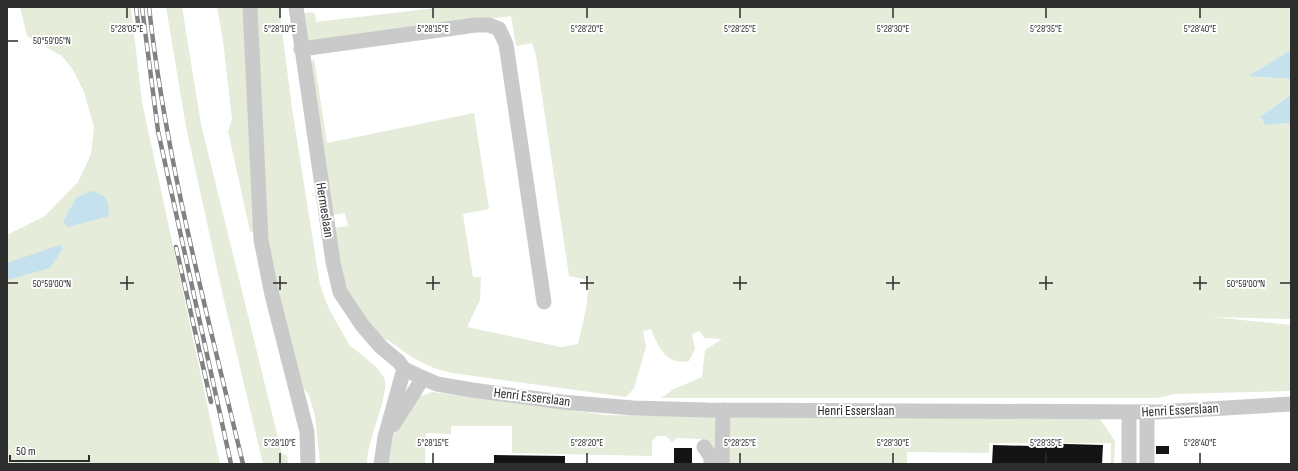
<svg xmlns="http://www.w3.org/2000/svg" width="1298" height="471" font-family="'Sofia Sans Condensed',sans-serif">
	<rect width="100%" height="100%" fill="#fff"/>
	<g fill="#e5ecda">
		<polygon points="20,7 131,7 142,102 220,464 7,464 7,235 45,216 78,182 91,154 94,127 84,92 73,70 62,56 27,36"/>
		<polygon points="166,7 182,7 201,124 282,454 287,455 288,464 263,464 223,296 186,127"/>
		<polygon points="217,7 246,7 257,235 250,231 228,131 232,119 223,41"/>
		<path d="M254 7H279L292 108 320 285 329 309 350 346H351C359 353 380 368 384 378 391 392 366 442 367 464H320L315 416 309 395 296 377 263 237Z"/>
		<path d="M444 7H1291V50L1248 76 1290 79 1291 95 1260 118 1265 125 1291 123V319L1212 317 1291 325V391L1174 394 1158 398H661L674 389 702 377 705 350 722 339 704 338 700 331 692 334 695 349 689 361C665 365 659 348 651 329L643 331 646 347 634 388 626 397 452 373 434 368 413 358 388 340H385L381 343 348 292 344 279 334 228 348 226 345 213 330 215 309 66 314 58 327 143 474 113 489 209 463 214 473 277H481L480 300 467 327 561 347 578 344 586 309 589 280 569 276 536 56 532 43 516 46 511 16 313 42 305 37 302 16 305 13 312 12 315 14 316 22Z"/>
		<polygon points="432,392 607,415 719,417 714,457 701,439 677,438 672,442 666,436 657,436 652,441 652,456 512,453 512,426 451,426 451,434 426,433 425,464 388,464 390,445 400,421 419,397"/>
		<polygon points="727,417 1100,419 1115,441 1114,464 1111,464 1111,443 989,443 989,453 907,452 907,464 727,464"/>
	</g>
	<g fill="#c4e1ed">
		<polygon points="1291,50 1291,88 1290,79 1248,76"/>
		<polygon points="1291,95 1291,123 1265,125 1260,117"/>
		<path d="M91 191C108 195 108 199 109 216L68 227 63 222 76 198Z"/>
		<polygon points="60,245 63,248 50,268 7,280 7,263"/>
	</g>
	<g fill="#141414">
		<polygon points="1032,443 1103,445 1102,464 992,464 993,445 1032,446"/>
		<rect x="1156" y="446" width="13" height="8"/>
		<rect x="674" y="448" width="18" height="16"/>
		<polygon points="494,455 565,456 565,464 494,464"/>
	</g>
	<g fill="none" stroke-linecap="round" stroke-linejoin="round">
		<g stroke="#cacaca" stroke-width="15">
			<polyline points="250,7 261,240 272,295 307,432 308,464"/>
			<polyline points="296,7 333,262 340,292 362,325 380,346 399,362 404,369 423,378 437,384 472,390 562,402 633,408 707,410 1158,412 1291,404"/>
			<polyline points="301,49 476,25 489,25 499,29 506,44 544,302"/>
			<polyline points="393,425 423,378"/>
			<polyline points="704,447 711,457 711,464"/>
			<polyline points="381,464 385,437 404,369"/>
			<polyline points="722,464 723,410"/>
			<polyline points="1129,464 1129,412"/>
			<polyline points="1147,464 1147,412"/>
		</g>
		<g stroke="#828282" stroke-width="4.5">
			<g id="rail">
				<polyline points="136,7 138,23"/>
				<polyline points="142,7 158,131 231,464"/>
				<path d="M149 7C166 162 207 313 243 464"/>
				<polyline points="176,247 211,402"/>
			</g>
		</g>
		<use href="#rail" stroke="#fff" stroke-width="3" stroke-dasharray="9" stroke-linecap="butt"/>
	</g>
	<path fill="none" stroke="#2d2d2d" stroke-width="1.5" d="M127 8V18M280 8V18M433 8V18M587 8V18M740 8V18M893 8V18M1046 8V18M1200 8V18M8 41H18M127 276V290M280 276V290M433 276V290M587 276V290M740 276V290M893 276V290M1046 276V290M1200 276V290M8 283H18M120 283H134M273 283H287M426 283H440M580 283H594M733 283H747M886 283H900M1039 283H1053M1193 283H1207M1280 283H1290M280 453V463M433 453V463M587 453V463M740 453V463M893 453V463M1046 453V463M1200 453V463"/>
	<g text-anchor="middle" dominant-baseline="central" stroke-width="4" stroke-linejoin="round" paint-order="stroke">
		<g font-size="14" fill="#2d2d2d" stroke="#fff">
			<text transform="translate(325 210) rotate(81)">Hermeslaan</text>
			<text transform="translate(532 397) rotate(7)">Henri Esserslaan</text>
			<text x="856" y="410">Henri Esserslaan</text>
			<text transform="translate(1180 410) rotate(-3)">Henri Esserslaan</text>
		</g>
	</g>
	<g font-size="10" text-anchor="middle" fill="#2d2d2d" stroke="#fff" stroke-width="4" stroke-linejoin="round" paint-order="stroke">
		<text x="127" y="32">5°28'05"E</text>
		<text x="280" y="32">5°28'10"E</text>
		<text x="433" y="32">5°28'15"E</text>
		<text x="587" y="32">5°28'20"E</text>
		<text x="740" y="32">5°28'25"E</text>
		<text x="893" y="32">5°28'30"E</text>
		<text x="1046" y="32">5°28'35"E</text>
		<text x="1200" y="32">5°28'40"E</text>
		<text x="52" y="44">50°59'05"N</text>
		<text x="52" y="287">50°59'00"N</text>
		<text x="1246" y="287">50°59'00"N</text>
		<text x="280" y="446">5°28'10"E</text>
		<text x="433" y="446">5°28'15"E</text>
		<text x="587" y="446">5°28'20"E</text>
		<text x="740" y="446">5°28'25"E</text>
		<text x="893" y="446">5°28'30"E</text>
		<text x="1046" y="446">5°28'35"E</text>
		<text x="1200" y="446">5°28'40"E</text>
	</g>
	<rect width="1298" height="471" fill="none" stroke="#2d2d2d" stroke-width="16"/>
	<path d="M10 455v6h79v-6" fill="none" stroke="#2d2d2d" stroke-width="2"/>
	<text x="16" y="455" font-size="12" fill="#2d2d2d" stroke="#ffffff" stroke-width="3" paint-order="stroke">50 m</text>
</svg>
